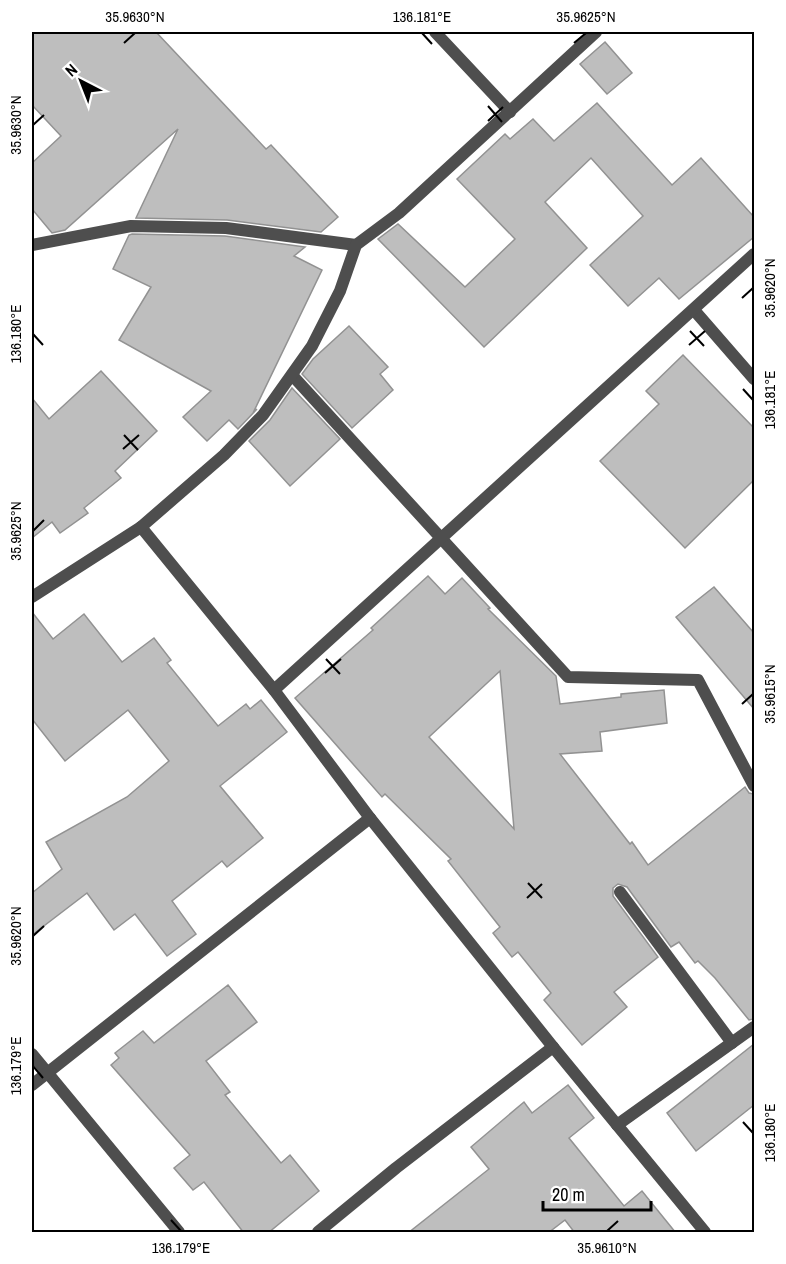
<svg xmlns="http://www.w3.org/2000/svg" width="786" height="1264" font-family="'Archivo Narrow',sans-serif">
	<rect width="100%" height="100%" fill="#fff"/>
	<g fill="#bebebe" stroke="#929292" stroke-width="1.5" fill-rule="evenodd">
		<polygon points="32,32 156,32 266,149 271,145 338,217 321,232 227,220 136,218 178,129 65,230 52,233 32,209 32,163 61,136 32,105"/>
		<polygon points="605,42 632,73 607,94 580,64"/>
		<polygon points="597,103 672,185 701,158 754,217 754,237 679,299 659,278 628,306 590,265 643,216 591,158 545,202 587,248 484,347 378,239 398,224 465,287 515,239 457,179 505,134 510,139 533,119 554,141"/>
		<polygon points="132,234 225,236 305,247 294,256 322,270 253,413 257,409 238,429 229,420 207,441 183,417 211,391 119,340 151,287 113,269 129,235"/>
		<polygon points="349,326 388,367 380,374 393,390 352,428 302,374 313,359"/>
		<polygon points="683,355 754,428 754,480 685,548 600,461 659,404 646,391"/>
		<polygon points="101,371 157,431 115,471 121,478 84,508 88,513 60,533 52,522 32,538 32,398 49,419"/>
		<polygon points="292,388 340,439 290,486 249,441 270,420"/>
		<path d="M428 576 445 594 462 578 490 608 488 609 556 676 560 704 621 697V694L664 690 667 723 600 732 602 751 560 754 630 844 632 842 648 865 745 787 749 793 754 794V1019L749 1020 715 978 698 961 695 963 679 942 671 947 627 887 618 884 613 888V896L658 957 614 992 627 1007 582 1045 544 1000 551 993 518 952 512 957 493 933 500 927 448 861 451 859 385 794 382 797 295 698 373 630 371 628ZM500 671 514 829 429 737Z"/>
		<polygon points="714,587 754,633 754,709 676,617"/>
		<polygon points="32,612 53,639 84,614 122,662 154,638 171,660 167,663 218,726 246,704 250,709 261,700 287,732 220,786 263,838 227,867 222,861 172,901 196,934 167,956 135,914 114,930 87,893 32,935 32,893 62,869 46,842 127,797 169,761 128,710 65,761 32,719"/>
		<polygon points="228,985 257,1022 206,1061 230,1092 225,1095 281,1163 290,1155 319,1191 268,1233 244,1233 204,1182 193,1190 174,1168 190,1155 111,1065 119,1058 115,1053 143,1031 154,1043"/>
		<polygon points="754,1044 754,1105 696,1151 667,1113"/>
		<polygon points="568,1085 594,1118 569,1138 624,1206 642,1191 676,1233 575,1233 565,1220 548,1233 408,1233 489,1169 471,1147 524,1102 532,1113"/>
	</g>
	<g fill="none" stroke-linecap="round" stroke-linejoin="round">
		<g stroke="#4e4e4e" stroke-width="12">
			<polyline points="435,32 510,112"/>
			<polyline points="32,245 131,226 226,228 356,245"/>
			<polyline points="694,310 754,379"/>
			<polyline points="292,375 568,677 698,680 754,786"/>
			<polyline points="141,527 274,690 370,818 553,1047 705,1232"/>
			<polyline points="32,597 141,527 224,455 263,415 312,346 340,291 356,245 399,213 596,32"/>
			<polyline points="274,690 754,254"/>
			<polyline points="620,892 732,1043"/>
			<polyline points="32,1054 179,1232"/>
			<polyline points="32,1085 370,818"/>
			<polyline points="617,1125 754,1027"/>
			<polyline points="318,1232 396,1168 553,1047"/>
		</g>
	</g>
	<path fill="none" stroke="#000" stroke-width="2" d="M422 33 432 44M124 43 135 33M574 43 586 33M488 106 502 122M488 121 503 107M33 125 44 115M742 298 753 288M690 331 704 346M33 334 43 345M689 345 705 331M743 389 753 400M124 435 138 450M123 449 139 435M33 531 44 520M326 659 340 674M325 673 341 659M742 704 753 694M528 883 542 898M527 898 542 884M33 936 44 926M33 1066 43 1078M743 1122 753 1133M171 1220 181 1231M607 1231 618 1221"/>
	<rect width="786" height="1264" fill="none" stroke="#ffffff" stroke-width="66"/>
	<g transform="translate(81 81) rotate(318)" stroke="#ffffff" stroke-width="4.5" paint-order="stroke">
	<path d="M0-4.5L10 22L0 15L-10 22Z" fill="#000000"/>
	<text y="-9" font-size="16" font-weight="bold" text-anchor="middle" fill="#000000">N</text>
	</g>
	<path d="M543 1201v9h108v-9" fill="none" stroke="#000000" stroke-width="3"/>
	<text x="552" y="1201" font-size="18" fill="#000000" stroke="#ffffff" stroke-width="4.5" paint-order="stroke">20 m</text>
	<rect x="33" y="33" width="720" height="1198" fill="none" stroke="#000" stroke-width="2"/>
	<g font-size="15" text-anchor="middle" fill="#000">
		<text x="135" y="22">35.9630°N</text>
		<text x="422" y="22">136.181°E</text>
		<text x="586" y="22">35.9625°N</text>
		<text transform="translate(16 125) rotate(-90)" y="5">35.9630°N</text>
		<text transform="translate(770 288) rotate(-90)" y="5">35.9620°N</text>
		<text transform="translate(16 334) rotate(-90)" y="5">136.180°E</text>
		<text transform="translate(770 400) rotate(-90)" y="5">136.181°E</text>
		<text transform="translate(16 531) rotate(-90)" y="5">35.9625°N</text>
		<text transform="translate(770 694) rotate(-90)" y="5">35.9615°N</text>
		<text transform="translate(16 936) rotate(-90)" y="5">35.9620°N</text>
		<text transform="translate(16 1066) rotate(-90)" y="5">136.179°E</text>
		<text transform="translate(770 1133) rotate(-90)" y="5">136.180°E</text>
		<text x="181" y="1253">136.179°E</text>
		<text x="607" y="1253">35.9610°N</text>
	</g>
</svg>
